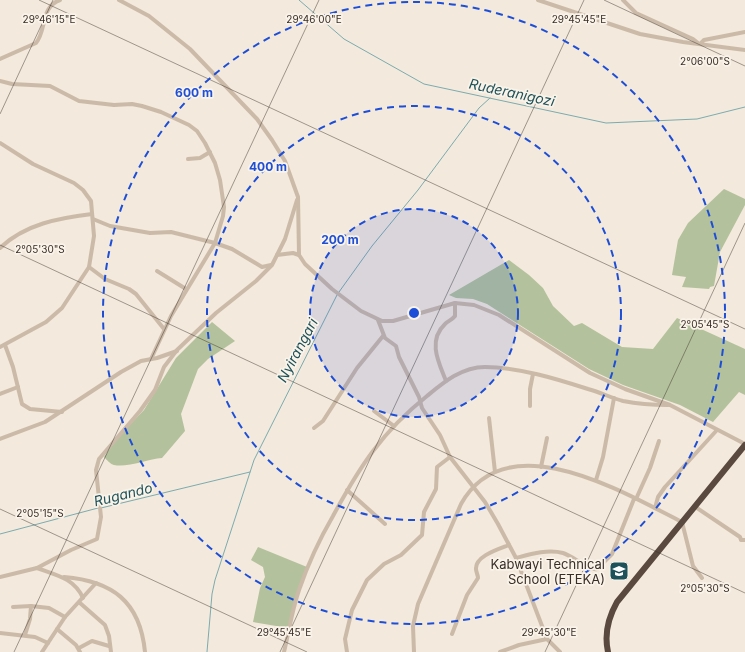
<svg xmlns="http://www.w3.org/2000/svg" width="745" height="652" font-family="Inter,sans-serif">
	<rect width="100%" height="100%" fill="#f3e9dc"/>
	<g fill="#b3c29c">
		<polygon points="724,189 745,199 745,205 720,252 714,286 710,287 709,289 682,287 686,277 672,275 678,240 688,223"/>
		<polygon points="509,260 529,275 543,288 553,306 574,326 582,323 622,347 653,349 677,318 745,349 745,395 739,392 713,422 680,405 623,385 589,369 487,304 473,299 456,298 449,295"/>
		<path d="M212 322 235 341 208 359 198 369 181 414 185 431 162 458C148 459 127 468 114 465 110 464 107 460 104 457L119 436 144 410 176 358Z"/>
		<polygon points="258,547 307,567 288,628 253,622 260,588 265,577 263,567 251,560"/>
	</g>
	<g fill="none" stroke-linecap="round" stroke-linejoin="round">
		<g stroke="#7babb0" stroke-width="1">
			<polyline points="299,0 344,39 424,84 606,123 697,119 745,107"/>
			<polyline points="339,292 372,246 418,190 479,108 490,98"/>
			<polyline points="101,508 250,472"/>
			<polyline points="0,534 98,508"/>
			<polyline points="207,652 212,594 215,580 254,460 337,295"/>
		</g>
		<g stroke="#cbbaa8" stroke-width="4">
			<polyline points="119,0 149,16 190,49 257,119 272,140 285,161 298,197 299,255 305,264 332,289 361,311 382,321 393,321 455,303 474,305 499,315 590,373 625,389 670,405 745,444"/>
			<polyline points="538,0 640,34 683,42 745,50"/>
			<polyline points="623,0 636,13 693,39 698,43"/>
			<polyline points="701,43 704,40 745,32"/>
			<path d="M0 59 36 43C47 30 40 7 60 0"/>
			<polyline points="0,81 12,84 50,86 79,101 114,105 132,104 142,106 161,112 189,125 197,131 205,143 215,163 220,180 224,207 223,216 215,243 171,316 151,359"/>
			<polyline points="0,143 33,164 74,183 83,190 91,201 94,236 89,267 62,308 46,322 0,347"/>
			<polyline points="188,159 200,158 210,152"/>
			<polyline points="93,219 110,226 150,233 171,232 215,243 232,249 262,267 271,265"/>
			<path d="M0 248C25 224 59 218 92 214"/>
			<polyline points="277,255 293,253 299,255"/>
			<polyline points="89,267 105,279 129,289 136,294 164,329"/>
			<polyline points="157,271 186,289"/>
			<polyline points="378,320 385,338 396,346 399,357 419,397 422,408 440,435 450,457 485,502 498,524 516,558 547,639 560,652"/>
			<polyline points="5,345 13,367 22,404 30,409 62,412"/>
			<path d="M446 381C439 363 427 341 445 324 448 321 452 320 455 316V303"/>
			<polyline points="0,394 18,387"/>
			<polyline points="530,406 530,389 533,374"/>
			<polyline points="374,411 394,426"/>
			<polyline points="489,418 495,472"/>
			<polyline points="314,428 323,421 357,368 383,336"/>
			<polyline points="0,439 45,422 121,372 141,361 157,358 177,351"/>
			<polyline points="541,467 547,438"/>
			<polyline points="596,480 603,457 614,398"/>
			<polyline points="347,490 385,524"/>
			<polyline points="636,499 650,468 659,441"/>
			<polyline points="694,506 740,537 741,540 745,540"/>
			<polyline points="655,508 658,497 665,487 717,430"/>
			<path d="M516 558C531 554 548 549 563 553 573 556 590 571 597 569L612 554 634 499"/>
			<path d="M37 568C56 575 74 578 83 598"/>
			<polyline points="0,577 37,568 71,550 97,539 101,517 96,470 99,459 140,411 155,390 164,367 177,350 216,313 256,281 272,265 285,239 297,200"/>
			<path d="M64 577C112 581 140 601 145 652"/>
			<polyline points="80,603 105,625 109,636 111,652"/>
			<polyline points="13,607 31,606"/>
			<polyline points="57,629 76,645 80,652"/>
			<polyline points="0,633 35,637 48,643"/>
			<path d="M452 634 467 595 478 578C478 575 476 572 476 569 475 556 499 549 509 545"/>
			<polyline points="25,635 30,619 31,606 49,608 65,617"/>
			<polyline points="79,648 92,641 109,646"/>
			<polyline points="42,652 65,617 96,583"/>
			<path d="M284 652C289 631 292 610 299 590 308 564 319 540 333 516 360 466 382 432 427 396 444 382 462 367 485 367 518 367 557 379 588 389 600 392 611 398 623 401 638 404 653 405 668 405"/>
			<polyline points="347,652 345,639 352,610 367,580 384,564 401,555 422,535 424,512 436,489 437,467 450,457"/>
			<path d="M414 652 413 626 418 604 461 504C507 422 624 493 682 522L693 566 702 578"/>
			<polyline points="500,652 519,645 547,639"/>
		</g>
		<path stroke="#59493f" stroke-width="6" d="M608 652C604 634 608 618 617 602L745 445"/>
	</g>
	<path fill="none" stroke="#382e28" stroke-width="1" stroke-opacity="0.45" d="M39 0 745 329M604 0 745 66M0 114 53 0M0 245 745 593M0 509 307 652M14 652 319 0M280 652 584 0M545 652 745 223"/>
	<circle cx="414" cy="313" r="104" fill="#1d4ed8" fill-opacity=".12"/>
	<g fill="none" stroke="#1d4ed8" stroke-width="2" stroke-dasharray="7 5">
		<circle cx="414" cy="313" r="104"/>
		<circle cx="414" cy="313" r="207"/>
		<circle cx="414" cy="313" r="311"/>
	</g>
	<defs>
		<g id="school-square" transform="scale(1)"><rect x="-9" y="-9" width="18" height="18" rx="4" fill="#1d525a" stroke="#faf3e9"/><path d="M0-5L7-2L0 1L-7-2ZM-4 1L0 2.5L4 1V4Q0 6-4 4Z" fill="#fff"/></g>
	</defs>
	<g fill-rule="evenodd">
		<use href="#school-square" x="619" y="571"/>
	</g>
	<g text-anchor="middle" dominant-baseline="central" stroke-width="3.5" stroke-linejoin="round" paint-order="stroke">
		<g font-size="13" fill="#382e28" stroke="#faf3e9" text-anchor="end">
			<text x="605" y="564">Kabwayi Technical<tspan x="605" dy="15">School (ETEKA)</tspan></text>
		</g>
		<g font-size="14" font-style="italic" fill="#1d525a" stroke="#faf3e9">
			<text transform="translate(512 92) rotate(12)">Ruderanigozi</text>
			<text transform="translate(297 350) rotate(-62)">Nyirangari</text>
			<text transform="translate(123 494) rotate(-14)">Rugando</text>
		</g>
	</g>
	<g font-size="10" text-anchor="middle" fill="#382e28" stroke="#faf3e9" stroke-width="3.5" stroke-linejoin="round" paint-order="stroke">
		<text x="49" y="23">29°46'15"E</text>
		<text x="314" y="23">29°46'00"E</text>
		<text x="579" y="23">29°45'45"E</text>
		<text x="705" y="65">2°06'00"S</text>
		<text x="40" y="253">2°05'30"S</text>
		<text x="705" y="328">2°05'45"S</text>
		<text x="40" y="517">2°05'15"S</text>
		<text x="705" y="592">2°05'30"S</text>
		<text x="284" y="636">29°45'45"E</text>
		<text x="549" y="636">29°45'30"E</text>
	</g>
	<circle cx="414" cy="313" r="6" fill="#1d4ed8" stroke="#faf3e9" stroke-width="2"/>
	<g font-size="12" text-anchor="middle" font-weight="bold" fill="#1d4ed8" stroke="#faf3e9" stroke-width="3.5" stroke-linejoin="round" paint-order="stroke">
		<text x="194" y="97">600 m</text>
		<text x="268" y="171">400 m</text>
		<text x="340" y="244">200 m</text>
	</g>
</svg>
